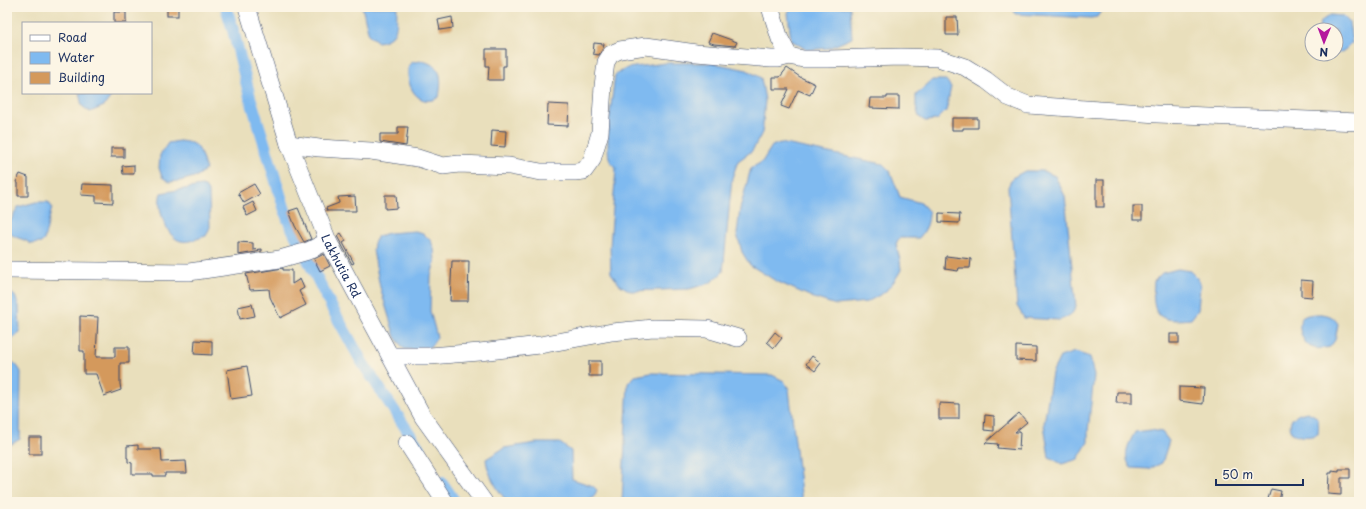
<svg xmlns="http://www.w3.org/2000/svg" width="1366" height="509" font-family="'Playpen Sans',sans-serif">
	<rect width="100%" height="100%" fill="#fcf5e5"/>
	<filter id="ink" filterUnits="userSpaceOnUse"><feTurbulence type="fractalNoise" baseFrequency=".025" numOctaves="2"/><feDisplacementMap in="SourceGraphic" scale="8" xChannelSelector="R" yChannelSelector="G"/><feConvolveMatrix kernelMatrix="1 2 1 2 8 2 1 2 1" color-interpolation-filters="sRGB"/></filter>
	<filter id="wash" filterUnits="userSpaceOnUse"><feTurbulence type="fractalNoise" baseFrequency=".012" numOctaves="4" result="noise"/><feDisplacementMap in="SourceGraphic" scale="16" xChannelSelector="R" yChannelSelector="G"/><feGaussianBlur stdDeviation="0.9" result="paint"/><feColorMatrix in="noise" values="0 0 0 0 0 0 0 0 0 0 0 0 0 0 0 0 0 1.4 0 .05"/><feComposite in="paint" operator="in"/></filter>
	<g filter="url(#wash)">
		<rect width="100%" height="100%" fill="#e9dfbc"/>
		<g fill="#7fbaf0" stroke="#4d74a7">
			<path d="M362 7H397C396 25 400 38 378 42L369 35Z"/>
			<polygon points="791,7 850,7 852,38 829,48 807,50 791,40 788,13"/>
			<polygon points="1013,7 1104,7 1097,17 1091,18 1015,14"/>
			<path d="M1330 15 1343 16 1349 22 1352 43C1345 50 1339 56 1329 54H1336V30H1319L1320 22Z"/>
			<path d="M422 61C443 66 442 78 439 97 418 110 404 84 409 65L413 62Z"/>
			<path d="M666 63H713L747 70 761 78 765 100 762 133 752 151 738 161 732 178 723 272 710 283 689 289 630 291 619 284 611 273 610 247 616 168C615 166 611 163 610 161 604 147 613 92 615 75L627 68Z"/>
			<polygon points="932,80 946,80 951,87 946,111 937,120 925,121 919,117 916,106 916,95"/>
			<polygon points="79,93 112,93 112,95 104,106 90,112 82,106"/>
			<path d="M179 141C203 143 198 150 206 169L198 176 180 181 169 182 162 177 159 168 160 155 168 143Z"/>
			<path d="M780 143 883 164 890 171 900 197 921 203 929 212C929 223 926 230 919 238H899L896 244 900 260 901 270 895 280 885 292 867 302 836 305 814 298 776 281 750 265 742 252 737 234 740 209 751 168 762 162 772 146Z"/>
			<polygon points="1025,171 1043,171 1055,176 1065,196 1076,307 1071,315 1060,320 1024,318 1017,306 1008,187 1012,178"/>
			<path d="M201 186 205 187 209 193 210 227 206 236C198 238 189 243 181 241 166 238 156 206 161 193Z"/>
			<path d="M36 202H48L52 207 44 240 41 243 31 244C22 237 17 240 9 232V224L18 207Z"/>
			<path d="M415 231 423 233 431 241 434 249 435 261 431 276 430 311 437 337C429 353 419 350 404 349L395 337 380 287 373 250 374 243 378 236 389 233Z"/>
			<path d="M1178 269 1190 271 1198 279 1200 286 1198 310 1191 319C1155 323 1152 314 1154 281L1162 273Z"/>
			<polygon points="7,290 15,296 19,306 20,332 7,344"/>
			<path d="M1321 314C1330 315 1334 317 1338 324L1335 340 1330 347C1325 348 1317 350 1311 347 1303 344 1295 324 1303 317 1308 314 1316 314 1321 314Z"/>
			<polygon points="1075,352 1090,357 1094,376 1088,431 1088,442 1078,459 1062,464 1049,457 1044,424 1052,373 1060,357"/>
			<path d="M7 361C14 361 18 366 21 372L20 439 10 445H7Z"/>
			<polygon points="651,373 772,375 784,381 789,389 802,502 622,502 628,383 635,376"/>
			<path d="M1307 412C1320 417 1319 420 1318 434 1308 438 1302 437 1292 433L1290 427 1291 420 1299 414Z"/>
			<path d="M1151 430 1162 432 1169 441 1162 463 1149 469 1131 468C1122 455 1128 445 1135 432Z"/>
			<path d="M536 443H560L571 451 572 479 593 486 597 490 593 498 582 502H508C498 492 487 473 486 459L504 448Z"/>
		</g>
		<g fill="none" stroke-linecap="round" stroke-linejoin="round">
			<g stroke="#7fbaf0" stroke-width="12">
				<polyline points="226,7 233,30 250,97 288,220 332,308 362,362 419,448"/>
				<polyline points="442,483 455,502"/>
			</g>
		</g>
		<g id="blocks">
			<g fill="#d4995b">
				<rect x="167" y="7" width="11" height="9"/>
				<rect x="114" y="12" width="12" height="11"/>
				<polygon points="452,17 453,28 440,30 438,20"/>
				<polygon points="946,17 957,17 958,35 946,35"/>
				<polygon points="712,33 737,42 735,46 714,44 708,42"/>
				<polygon points="594,43 604,44 603,48 599,55 593,54"/>
				<polygon points="486,49 506,49 506,66 503,66 503,80 488,80 489,66 486,66"/>
				<polygon points="787,68 800,77 815,84 810,95 798,90 789,109 781,106 789,89 773,89 773,77 780,77"/>
				<polygon points="887,96 899,96 899,109 869,108 870,98 887,98"/>
				<polygon points="548,104 569,105 568,126 547,125"/>
				<polygon points="952,118 978,118 978,128 963,128 963,130 952,130"/>
				<polygon points="398,127 408,127 406,146 380,142 380,134 398,134"/>
				<polygon points="492,130 506,131 505,147 491,146"/>
				<rect x="111" y="148" width="13" height="9"/>
				<polygon points="134,165 134,174 123,174 122,166"/>
				<polygon points="20,174 28,177 28,196 18,196 18,183 16,182"/>
				<rect x="1096" y="180" width="8" height="27"/>
				<polygon points="82,184 113,185 113,203 96,202 96,196 81,195"/>
				<polygon points="254,184 260,194 244,203 238,193"/>
				<polygon points="385,195 396,195 397,208 385,209"/>
				<polygon points="355,196 356,211 327,211 326,208 339,203 338,197"/>
				<polygon points="253,202 257,211 247,216 243,207"/>
				<rect x="1133" y="206" width="9" height="14"/>
				<polygon points="298,208 311,239 304,242 295,226 289,211"/>
				<polygon points="939,213 960,214 959,223 939,222"/>
				<polygon points="341,233 346,241 343,243 354,263 352,264 337,236"/>
				<polygon points="238,242 253,243 253,250 262,249 262,251 238,255"/>
				<polygon points="324,254 330,266 320,271 314,259"/>
				<polygon points="946,256 971,259 970,268 959,268 958,271 945,269"/>
				<polygon points="452,261 469,261 468,301 450,301"/>
				<polygon points="283,268 283,270 292,270 292,284 300,279 304,288 299,291 306,305 280,318 270,297 269,289 250,290 246,274"/>
				<polygon points="1301,280 1313,281 1312,297 1301,296"/>
				<polygon points="252,304 255,316 240,319 238,307"/>
				<polygon points="80,316 98,317 96,357 115,357 115,347 129,347 129,363 120,363 120,384 121,390 104,396 96,374 84,374 84,351 80,351"/>
				<polygon points="775,332 782,338 774,348 767,342"/>
				<rect x="1170" y="334" width="9" height="9"/>
				<polygon points="195,340 212,341 212,355 194,354"/>
				<polygon points="1016,346 1036,347 1036,361 1016,360"/>
				<polygon points="812,356 821,363 815,371 806,364"/>
				<rect x="589" y="361" width="12" height="15"/>
				<polygon points="247,366 252,396 231,399 227,370"/>
				<polygon points="1179,387 1204,388 1203,404 1179,401"/>
				<polygon points="1117,392 1132,392 1132,403 1116,403"/>
				<polygon points="939,403 959,404 959,419 939,419"/>
				<polygon points="1019,413 1027,422 1015,432 1020,432 1019,450 997,448 998,444 985,443"/>
				<polygon points="985,415 994,416 994,431 984,430"/>
				<rect x="29" y="437" width="12" height="17"/>
				<polygon points="138,445 138,449 161,449 162,462 186,461 187,473 165,473 165,476 153,476 153,474 132,474 132,463 128,462 128,458 127,458 127,446"/>
				<polygon points="1339,469 1350,469 1350,478 1341,478 1341,495 1328,494 1329,473 1332,473 1332,471 1339,472"/>
				<polygon points="1271,489 1281,491 1279,502 1268,499"/>
			</g>
		</g>
	</g>
	<g filter="url(#ink)">
		<use href="#blocks" fill-opacity="0" stroke="#3a496c" stroke-width="1"/>
		<g fill="none" stroke-linecap="round" stroke-linejoin="round">
			<g stroke="#3a496c" stroke-width="18">
				<g id="minor">
					<path id="s1" d="M247 7 289 144 328 241 423 417 484 502"/>
					<polyline points="770,7 780,39 789,56 803,59 828,59 901,57 938,58 965,67 986,80 1008,97 1028,105 1157,114 1359,122"/>
					<polyline points="289,144 319,148 371,151 418,158 443,166 459,164 509,166 541,172 575,172 584,171 592,160 600,133 603,86 606,62 611,54 620,50 646,46 696,53 771,59 778,59 789,56"/>
					<polyline points="7,270 189,272 280,259 308,251 328,241"/>
					<polyline points="390,356 430,356 480,352 540,345 612,332 653,328 707,329 738,338"/>
					<polyline points="407,443 445,502"/>
				</g>
			</g>
			<use href="#minor" stroke="#fff" stroke-width="17"/>
		</g>
	</g>
	<g text-anchor="middle" dominant-baseline="central" stroke-width="3" stroke-linejoin="round" paint-order="stroke">
		<g font-size="12" fill="#1b2f5e" stroke="#fcf5e5">
			<text stroke="none"><textPath href="#s1" startOffset="276">Lakhutia Rd</textPath></text>
		</g>
	</g>
	<rect width="1366" height="509" fill="none" stroke="#fcf5e5" stroke-width="24"/>
	<rect x="22" y="22" width="130" height="72" fill="#fcf5e5" stroke="#a2a6af"/>
	<rect x="30" y="35" width="20" height="6" fill="#ffffff" stroke="#a2a6af"/>
	<text x="58" y="42" font-size="12" fill="#1b2f5e">Road</text>
	<rect x="30" y="52" width="20" height="12" fill="#7fbaf0" stroke="#a2a6af"/>
	<text x="58" y="62" font-size="12" fill="#1b2f5e">Water</text>
	<rect x="30" y="72" width="20" height="12" fill="#d4995b" stroke="#a2a6af"/>
	<text x="58" y="82" font-size="12" fill="#1b2f5e">Building</text>
	<g transform="translate(1324 42) rotate(181)"><circle r="19" fill="#fcf5e5" stroke="#a2a6af"/>
	<path d="M0-3L7 15L0 10L-7 15Z" fill="#b5179e"/>
	<text y="-6" font-size="11" font-weight="bold" text-anchor="middle" fill="#1b2f5e">N</text>
	</g>
	<path d="M1216 479v6h87v-6" fill="none" stroke="#1b2f5e" stroke-width="2"/>
	<text x="1222" y="479" font-size="12" fill="#1b2f5e" stroke="#fcf5e5" stroke-width="3" paint-order="stroke">50 m</text>
</svg>
